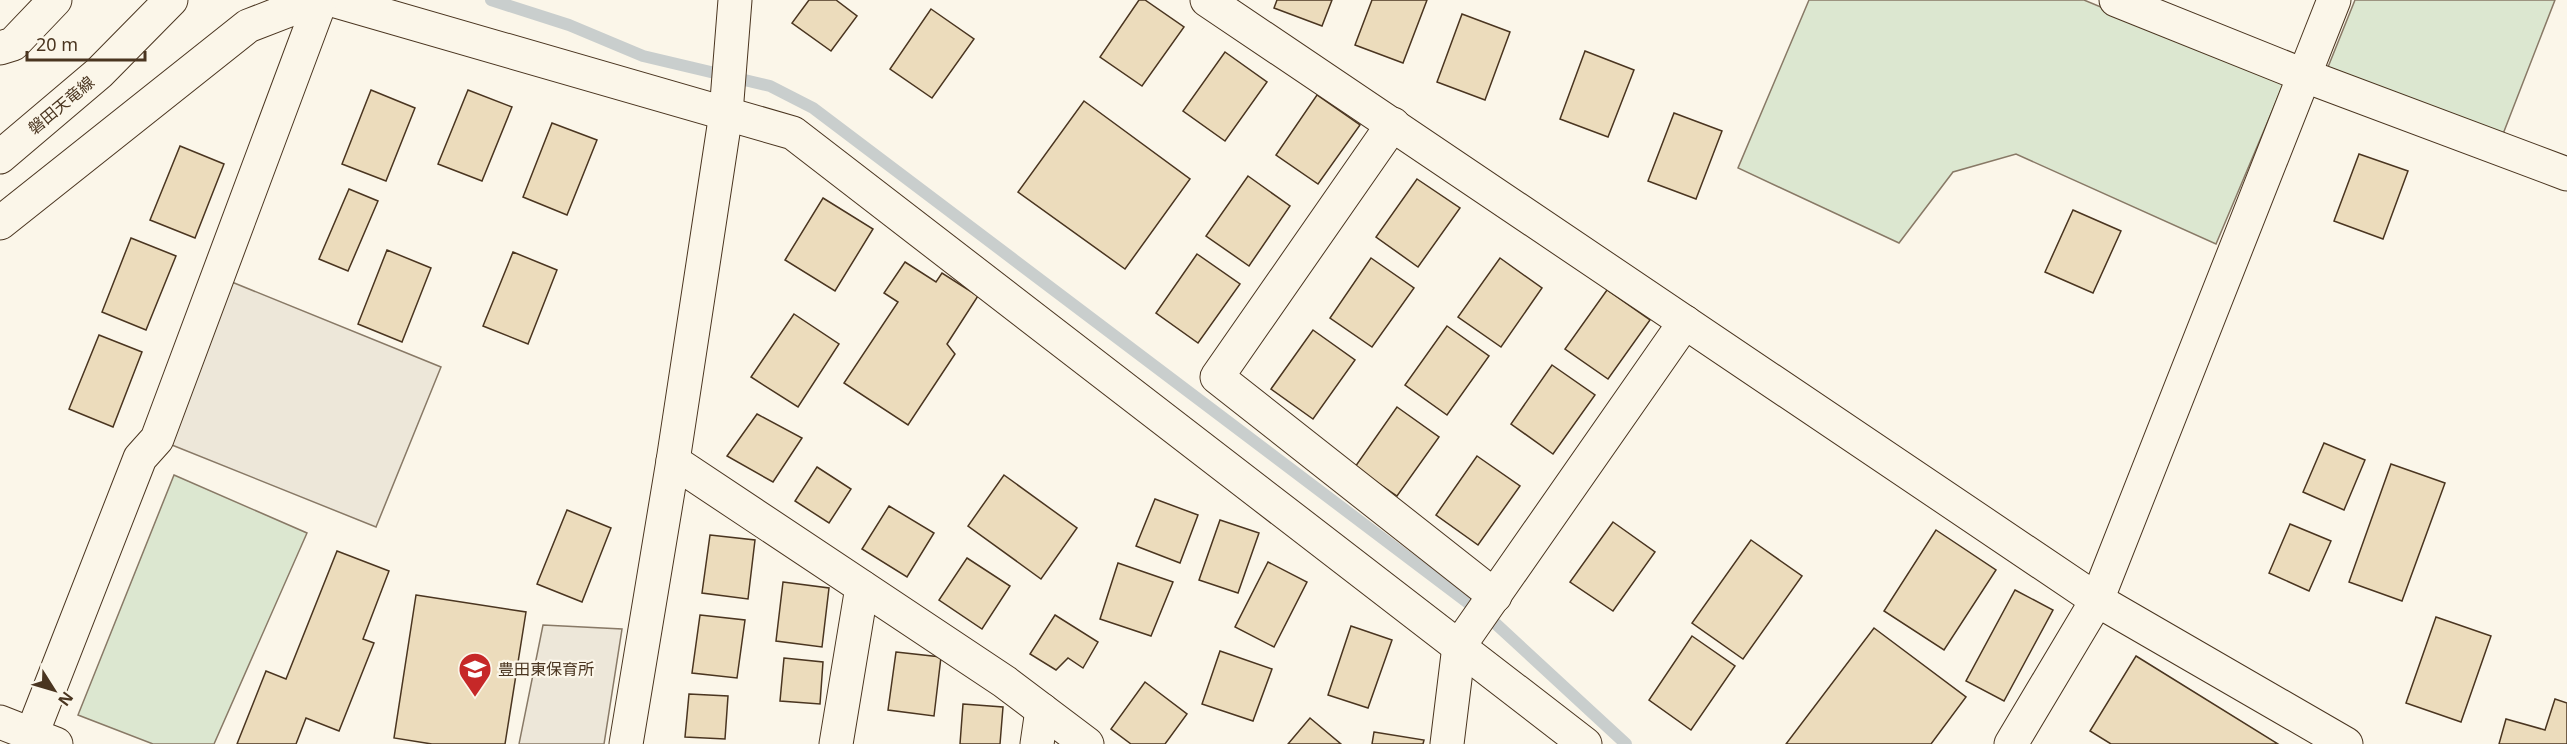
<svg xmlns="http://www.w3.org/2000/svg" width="2567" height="744" font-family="'Noto Sans','Noto Sans JP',sans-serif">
	<rect width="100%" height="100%" fill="#fbf6e9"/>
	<g fill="#dce7d0" stroke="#887966" stroke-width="1.5">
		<polygon points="1809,0 2084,0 2284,83 2216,244 2016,154 1953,172 1899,243 1738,168"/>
		<polygon points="2355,0 2555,0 2503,134 2328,67"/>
		<polygon points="174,475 307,533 214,744 153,744 78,715"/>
	</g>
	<g fill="#ede7d9" stroke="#887966" stroke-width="1.5">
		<polygon points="222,278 441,367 376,527 157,439"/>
		<polygon points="543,625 622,629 604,744 519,744"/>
	</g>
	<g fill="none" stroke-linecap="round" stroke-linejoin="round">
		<polyline stroke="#c9cecd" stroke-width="12" points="491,0 569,25 643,56 770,86 813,108 1496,624 1626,744"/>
	</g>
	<g fill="#ecdcbc" stroke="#4a3520" stroke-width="1.5">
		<polygon points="809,0 836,0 857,16 831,51 792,23"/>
		<polygon points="1139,0 1145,0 1184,27 1142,86 1100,57"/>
		<polygon points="1277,0 1332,0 1322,26 1274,8"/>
		<polygon points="1372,0 1427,0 1403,63 1355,45"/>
		<polygon points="931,9 974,39 932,98 890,69"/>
		<polygon points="1462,14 1510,32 1485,100 1437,82"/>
		<polygon points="1585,51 1634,70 1608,137 1560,119"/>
		<polygon points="1225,52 1267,82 1225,141 1183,111"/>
		<polygon points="371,90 415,108 386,181 342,164"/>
		<polygon points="468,90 512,107 482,181 438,164"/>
		<polygon points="1317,95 1360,125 1318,184 1276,155"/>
		<polygon points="1084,101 1190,179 1125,269 1018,192"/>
		<polygon points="1674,113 1722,131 1696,199 1648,181"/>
		<polygon points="552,123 597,140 567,215 523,197"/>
		<polygon points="180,146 224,164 195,238 150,220"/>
		<polygon points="2359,154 2408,171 2383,239 2334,221"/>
		<polygon points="1248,176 1290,206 1249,266 1206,236"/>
		<polygon points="1417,179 1460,208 1418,267 1376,237"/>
		<polygon points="349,189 378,201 348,271 319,259"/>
		<polygon points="823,198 873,229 835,291 785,260"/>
		<polygon points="2073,210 2121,231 2093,293 2045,272"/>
		<polygon points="131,238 176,256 146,330 102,312"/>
		<polygon points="387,250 431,268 402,342 358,324"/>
		<polygon points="513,252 557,270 528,344 483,326"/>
		<polygon points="1197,254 1240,284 1198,343 1156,313"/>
		<polygon points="1371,258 1414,288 1372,347 1330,318"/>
		<polygon points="1500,258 1542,288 1501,347 1458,317"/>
		<polygon points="905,262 936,282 942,273 978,296 947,344 955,354 908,425 844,383 898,302 884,293"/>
		<polygon points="1607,290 1650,320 1608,379 1565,349"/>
		<polygon points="794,314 839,344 798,407 751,377"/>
		<polygon points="1447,326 1489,356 1447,415 1405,385"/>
		<polygon points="1313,330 1355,360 1313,419 1271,389"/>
		<polygon points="99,335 142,352 113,427 69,409"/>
		<polygon points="1552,365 1595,395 1553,454 1511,424"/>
		<polygon points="1397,407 1439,437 1397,496 1355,467"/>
		<polygon points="757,414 802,438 773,482 727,456"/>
		<polygon points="2324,443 2365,460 2344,510 2303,492"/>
		<polygon points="1477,456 1520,486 1478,545 1436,515"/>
		<polygon points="2391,464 2445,483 2402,601 2349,582"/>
		<polygon points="817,467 851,489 829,523 795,501"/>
		<polygon points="1004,475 1077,528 1041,579 968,526"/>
		<polygon points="1155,499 1198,515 1180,563 1136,546"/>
		<polygon points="889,506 934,533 907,577 862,549"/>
		<polygon points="567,510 611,528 582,602 537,584"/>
		<polygon points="1220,520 1259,533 1238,593 1199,580"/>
		<polygon points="1613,522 1655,552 1613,611 1570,582"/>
		<polygon points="2290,524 2331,541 2309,591 2269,573"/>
		<polygon points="1936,530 1996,570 1944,650 1884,611"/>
		<polygon points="710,535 755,540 748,599 702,593"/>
		<polygon points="1751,540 1802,576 1743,659 1692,623"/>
		<polygon points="337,551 389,571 363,639 374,643 339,731 306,718 296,744 237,744 266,671 286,679"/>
		<polygon points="967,558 1010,586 982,629 939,600"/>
		<polygon points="1268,562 1307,582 1274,647 1235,627"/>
		<polygon points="1118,563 1173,582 1151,636 1100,619"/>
		<polygon points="783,582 829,588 822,647 776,641"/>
		<polygon points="2015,590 2053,610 2004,701 1966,681"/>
		<polygon points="416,595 526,612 505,744 432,744 394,738"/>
		<polygon points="700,615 745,620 737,678 692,673"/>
		<polygon points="1055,615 1098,642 1083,668 1068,658 1056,670 1030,654"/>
		<polygon points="2436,617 2491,636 2461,722 2406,703"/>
		<polygon points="1351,626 1392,640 1368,708 1328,695"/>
		<polygon points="1874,628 1966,697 1931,744 1786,744"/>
		<polygon points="1692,636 1735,666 1691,730 1649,700"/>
		<polygon points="1220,651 1272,669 1253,721 1202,704"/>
		<polygon points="896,652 941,657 934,716 888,710"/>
		<polygon points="2136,656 2278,744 2111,744 2090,731"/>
		<polygon points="784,658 823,662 820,704 780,701"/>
		<polygon points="1145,682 1187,714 1165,744 1131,744 1111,729"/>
		<polygon points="689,694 728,696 725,739 685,737"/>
		<polygon points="2555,699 2567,703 2567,744 2499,744 2506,719 2545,730"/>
		<polygon points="963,704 1003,707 1000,744 960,744"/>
		<polygon points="1310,718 1341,744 1288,744"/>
		<polygon points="1374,732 1424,740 1423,744 1372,744"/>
	</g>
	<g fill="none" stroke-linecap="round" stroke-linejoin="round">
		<g stroke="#4a3520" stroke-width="35">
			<g id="minor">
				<polyline points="332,0 793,133 1585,744"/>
				<polyline points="1207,0 2097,600 2346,744"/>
				<polyline points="2116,0 2303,75 2567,174"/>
				<polyline points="0,48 13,44 55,0"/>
				<polyline points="1393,124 1217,377 1495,596"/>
				<polyline points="0,223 248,26 315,0"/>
				<polyline points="673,461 1005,682 1087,744"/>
				<polyline points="0,722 56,744"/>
				<polyline points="28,744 140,458 157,439 321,0"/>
				<polyline points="836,744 862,587"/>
				<polyline points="1037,744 1042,710"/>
				<polyline points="1447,744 1459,646 1685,322"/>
				<polyline points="2011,744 2097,600 2334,0"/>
			</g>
		</g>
		<g stroke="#4a3520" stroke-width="35">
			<polyline id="tertiary" points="626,744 673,461 726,113 735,0"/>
		</g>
		<g stroke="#4a3520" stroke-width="35">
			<polyline id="primary" points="0,157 99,73 171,0"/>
		</g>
		<use href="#minor" stroke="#fbf6e9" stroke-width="33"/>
		<use href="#tertiary" stroke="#fbf6e9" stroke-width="33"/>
		<use href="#primary" stroke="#fbf6e9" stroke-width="33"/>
	</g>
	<defs>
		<g id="school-pin" transform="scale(1.725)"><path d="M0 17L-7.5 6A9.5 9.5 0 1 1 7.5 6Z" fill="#c62828" stroke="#fbf6e9"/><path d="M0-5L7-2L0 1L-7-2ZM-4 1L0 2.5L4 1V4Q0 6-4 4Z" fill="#fff"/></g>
	</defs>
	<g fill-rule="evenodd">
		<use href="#school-pin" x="475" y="669"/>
	</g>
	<g text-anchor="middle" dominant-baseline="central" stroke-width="4.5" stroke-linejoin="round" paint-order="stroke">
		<g font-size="16" fill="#4a3520" stroke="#fbf6e9">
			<text transform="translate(61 105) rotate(-40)">磐田天竜線</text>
		</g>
		<g font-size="16" fill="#4a3520" stroke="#fbf6e9" text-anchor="start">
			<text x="498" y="669">豊田東保育所</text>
		</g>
	</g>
	<g transform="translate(54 690) rotate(127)" stroke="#fbf6e9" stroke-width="4.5" paint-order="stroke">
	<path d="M0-4.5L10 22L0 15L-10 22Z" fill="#4a3520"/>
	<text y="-9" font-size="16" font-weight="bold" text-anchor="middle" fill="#4a3520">N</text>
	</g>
	<path d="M27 51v9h118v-9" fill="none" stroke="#4a3520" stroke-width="3"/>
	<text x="36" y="51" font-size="18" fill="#4a3520" stroke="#fbf6e9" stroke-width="4.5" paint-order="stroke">20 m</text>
</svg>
